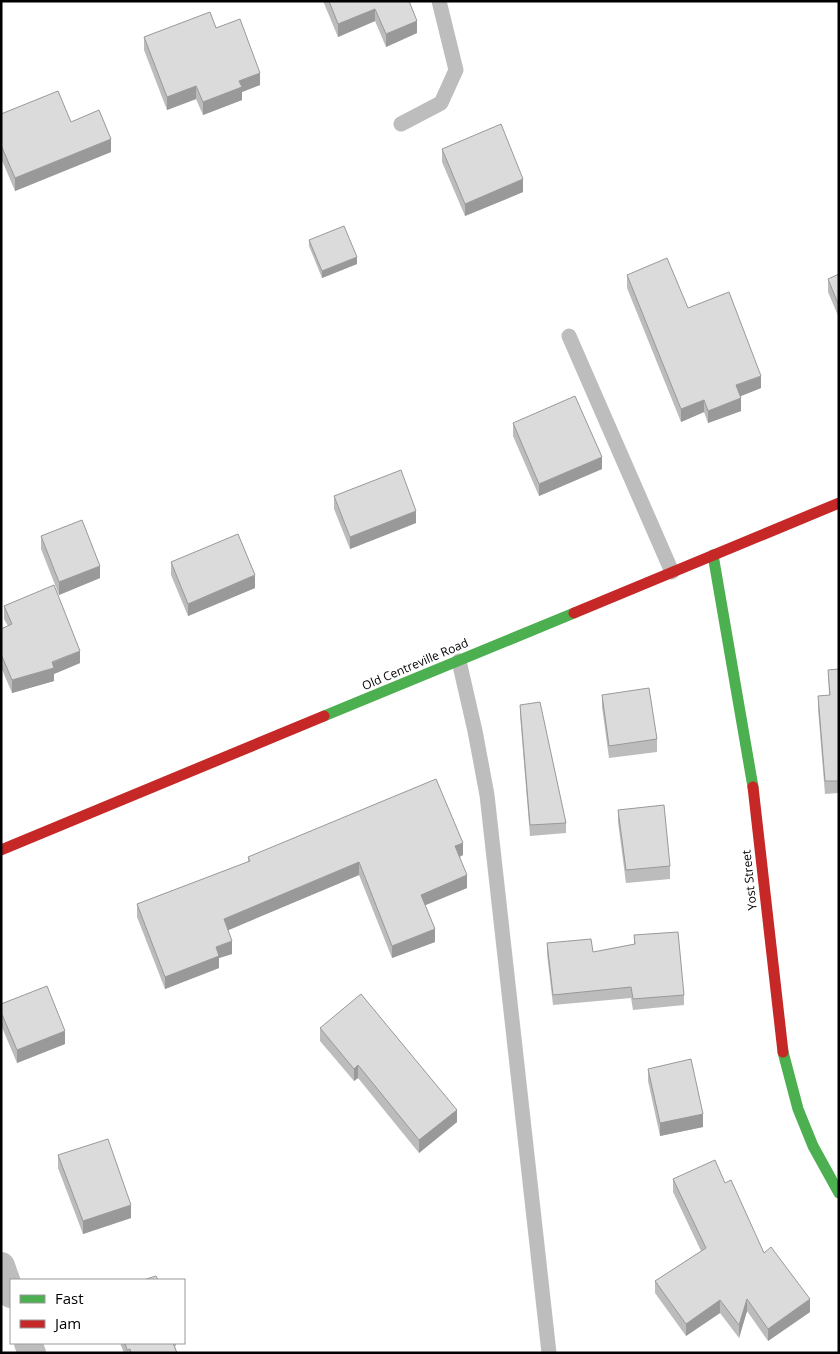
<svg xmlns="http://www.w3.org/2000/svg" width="840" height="1354" font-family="'Open Sans',sans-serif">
	<rect width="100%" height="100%" fill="#fff"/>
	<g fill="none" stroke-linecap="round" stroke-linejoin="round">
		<g stroke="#bdbdbd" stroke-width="15">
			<polyline points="401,124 441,103 456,70 439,1"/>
			<polyline points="569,336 672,572"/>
			<polyline points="459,661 475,731 487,795 549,1353"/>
		</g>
		<g stroke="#bdbdbd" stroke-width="28">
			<polyline points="1,1266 11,1294"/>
			<polyline points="28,1343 32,1353"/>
		</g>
		<g stroke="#4caf50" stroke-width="11">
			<polyline points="713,555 753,787"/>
			<polyline points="324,716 574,613"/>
			<polyline points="783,1052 798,1109 813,1146 839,1193"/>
		</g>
		<g stroke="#c62828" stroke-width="11">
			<polyline points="574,613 839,503"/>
			<polyline points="753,787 783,1052"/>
			<polyline points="1,850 324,716"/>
		</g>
	</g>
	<g fill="#bcbcbc">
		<polygon points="323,1 409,1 417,33 386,47 375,21 338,37"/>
		<polygon points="216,28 260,85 242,92 242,100 203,115 196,99 167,110 144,50 144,37"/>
		<polygon points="1,114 71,122 111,152 15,191 1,158"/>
		<polygon points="442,149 523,192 465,216 442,162"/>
		<polygon points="309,240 357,264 322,278 309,246"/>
		<polygon points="839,274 839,318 828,292 828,279"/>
		<polygon points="627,275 688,308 761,388 741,396 741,411 708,423 704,412 681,422 627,288"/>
		<polygon points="513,423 602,469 539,496 513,436"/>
		<polygon points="334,496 416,523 350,549 334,509"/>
		<polygon points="41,536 100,578 59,595 41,549"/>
		<polygon points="171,562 255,588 188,616 171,575"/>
		<polygon points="4,606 80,663 54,674 54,681 12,693 1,667 1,629 8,626 4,619"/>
		<polygon points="839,669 839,793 825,794 818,709 818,696 829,695 828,670"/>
		<polygon points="602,695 657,739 657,752 609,758 602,707"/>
		<polygon points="520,705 566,823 566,833 530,836 520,715"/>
		<polygon points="618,810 670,866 670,879 626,883 618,822"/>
		<polygon points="463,855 460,857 467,888 425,905 435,942 392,958 359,875 228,930 232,954 219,958 219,968 165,989 137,917 137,904 248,862 248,857"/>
		<polygon points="634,935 684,995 684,1005 633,1010 631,998 553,1005 547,954 547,943 593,952 634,945"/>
		<polygon points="1,1004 65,1044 17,1063 1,1025"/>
		<polygon points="320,1028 457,1122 419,1153 358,1078 354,1081 320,1041"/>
		<polygon points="648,1069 703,1127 660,1136 648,1081"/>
		<polygon points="58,1155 131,1218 83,1234 58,1168"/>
		<polygon points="673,1179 764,1253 810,1312 768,1341 747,1311 739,1338 720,1313 686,1336 655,1293 655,1281 701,1251 673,1192"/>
		<polygon points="120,1343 176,1343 176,1346 175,1346 177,1353 124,1353"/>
	</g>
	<g fill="#999">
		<polygon points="375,9 375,21 338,37 338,24"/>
		<polygon points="417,21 417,33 386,47 386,34"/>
		<polygon points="260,73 260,85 242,92 242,100 203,115 203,102 239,81"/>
		<polygon points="196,86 196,99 167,110 167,97"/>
		<polygon points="111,139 111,152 15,191 15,178"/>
		<polygon points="523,179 523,192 465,216 465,204"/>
		<polygon points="357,257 357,264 322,278 322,271"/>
		<polygon points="761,376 761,388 736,398 736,385"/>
		<polygon points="741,398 741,411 708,423 708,411"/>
		<polygon points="704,400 704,412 681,422 681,409"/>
		<polygon points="602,457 602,469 539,496 539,484"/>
		<polygon points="416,511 416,523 350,549 350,537"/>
		<polygon points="100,566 100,578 59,595 59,582"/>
		<polygon points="255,575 255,588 188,616 188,604"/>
		<polygon points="80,651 80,663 54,674 54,681 12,693 12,680"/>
		<polygon points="463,843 463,855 455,859 455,846"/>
		<polygon points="359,862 359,875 224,932 224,919"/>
		<polygon points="467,875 467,888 421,907 421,895"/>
		<polygon points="435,929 435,942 392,958 392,946"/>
		<polygon points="232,941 232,954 219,958 219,968 165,989 165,977 216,947"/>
		<polygon points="65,1031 65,1044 17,1063 17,1050"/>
		<polygon points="358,1065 358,1078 354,1081 354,1069"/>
		<polygon points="457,1110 457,1122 419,1153 419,1140"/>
		<polygon points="703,1114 703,1127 660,1136 660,1123"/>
		<polygon points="131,1205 131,1218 83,1234 83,1221"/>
		<polygon points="747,1299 747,1311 739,1338 739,1325"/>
		<polygon points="810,1299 810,1312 768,1341 768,1329"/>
		<polygon points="720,1300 720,1313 686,1336 686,1324"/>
	</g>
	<g fill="#dbdbdb" stroke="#999">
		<polygon points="329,1 409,1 417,21 386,34 375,9 338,24"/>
		<polygon points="210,12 216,28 240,19 260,73 239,81 242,87 203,102 196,86 167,97 144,37"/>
		<polygon points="58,91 71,122 99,110 111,139 15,178 1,145 1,114"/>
		<polygon points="501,124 523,179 465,204 442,149"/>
		<polygon points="344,226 357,257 322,271 309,240"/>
		<polygon points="667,258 688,308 729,292 761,376 736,385 741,398 708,411 704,400 681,409 627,275"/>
		<polygon points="839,274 839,306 828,279"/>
		<polygon points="575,396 602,457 539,484 513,423"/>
		<polygon points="401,470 416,511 350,537 334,496"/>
		<polygon points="82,520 100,566 59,582 41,536"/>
		<polygon points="238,534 255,575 188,604 171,562"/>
		<polygon points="54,585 80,651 52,662 54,668 12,680 1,654 1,629 12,624 4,606"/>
		<polygon points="839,669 839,781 825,781 818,696 830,695 828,670"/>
		<polygon points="649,688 657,739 609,746 602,695"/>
		<polygon points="540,702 566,823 530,825 520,705"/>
		<polygon points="436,779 463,843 455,846 467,875 421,895 435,929 392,946 359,862 224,919 232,941 216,947 219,956 165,977 137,904 250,861 248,857"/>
		<polygon points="664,805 670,866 626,870 618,810"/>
		<polygon points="678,932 684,995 633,999 631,987 553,995 547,943 591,939 593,952 635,944 634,935"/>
		<polygon points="47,986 65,1031 17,1050 1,1012 1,1004"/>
		<polygon points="361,994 457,1110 419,1140 358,1065 354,1069 320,1028"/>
		<polygon points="691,1059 703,1114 660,1123 648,1069"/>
		<polygon points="108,1139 131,1205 83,1221 58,1155"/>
		<polygon points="715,1160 725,1183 731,1180 764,1253 771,1247 810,1299 768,1329 747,1299 739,1325 720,1300 686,1324 655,1281 706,1248 673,1179"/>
		<polygon points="156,1276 158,1280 143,1280"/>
		<polygon points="125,1343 173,1343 177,1353 131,1353 130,1349 127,1350"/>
	</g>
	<g text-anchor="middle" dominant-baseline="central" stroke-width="4" stroke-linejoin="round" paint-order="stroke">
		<g font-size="12" fill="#000" stroke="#fff">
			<text transform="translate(415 664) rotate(-23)">Old Centreville Road</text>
			<text transform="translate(749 880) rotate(-96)">Yost Street</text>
		</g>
	</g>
	<rect width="840" height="1354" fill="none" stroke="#000000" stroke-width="5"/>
	<rect x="10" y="1279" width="175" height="65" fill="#ffffff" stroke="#999999"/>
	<rect x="20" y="1295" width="25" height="8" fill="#4caf50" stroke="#999999"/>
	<text x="55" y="1304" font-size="15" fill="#000000">Fast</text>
	<rect x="20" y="1320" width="25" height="8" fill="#c62828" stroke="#999999"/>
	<text x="55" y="1329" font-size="15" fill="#000000">Jam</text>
</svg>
